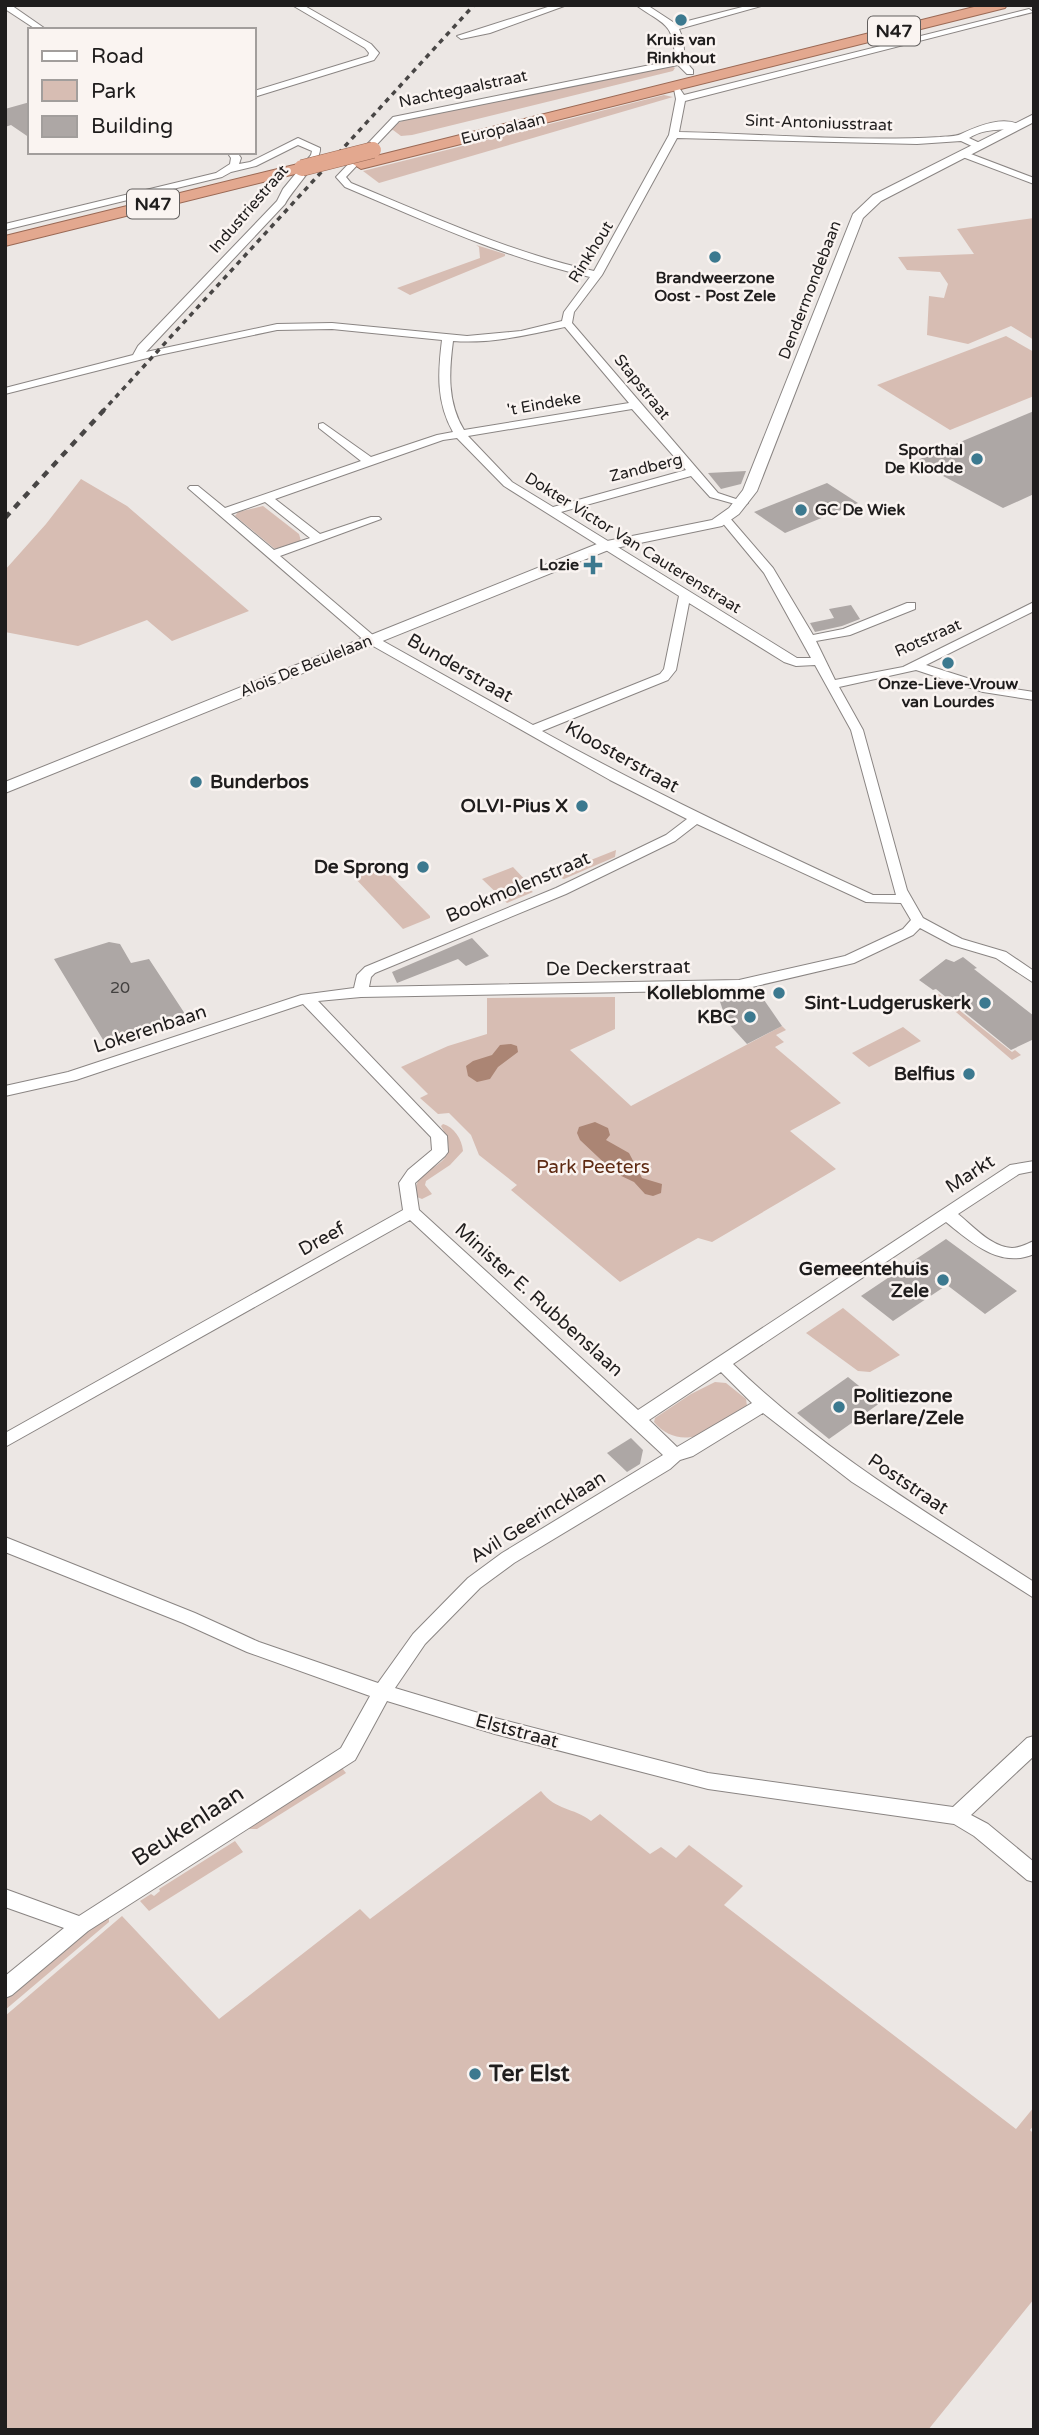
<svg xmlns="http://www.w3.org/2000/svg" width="1039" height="2435" font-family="'Varela Round',sans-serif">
	<rect width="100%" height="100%" fill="#ece7e4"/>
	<g fill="#d7bdb3">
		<polygon points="672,66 675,68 673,71 412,135 401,136 393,130 389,131 398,123 407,119"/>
		<polygon points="664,95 673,97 379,183 363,171"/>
		<polygon points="1034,218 1034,340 1011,326 968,344 927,335 929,296 944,298 948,284 940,272 907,270 898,257 974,254 957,229"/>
		<polygon points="476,245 505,254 505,256 410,295 397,288 480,258 479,247"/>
		<polygon points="1006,336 1034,352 1034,396 950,430 877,385"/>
		<polygon points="81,479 127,506 249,611 172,641 147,620 78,646 5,632 5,570 46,524"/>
		<polygon points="263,506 299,534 301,541 275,549 235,516 238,512"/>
		<polygon points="616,850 615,857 564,879 553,875"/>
		<polygon points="382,867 430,916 430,918 403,929 354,877"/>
		<polygon points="513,867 530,885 527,887 533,892 507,903 482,879"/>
		<polygon points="939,994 1012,1052 1015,1050 1021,1055 1012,1060 936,995"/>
		<polygon points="615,997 615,1029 570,1050 631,1106 782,1026 786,1030 776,1035 784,1042 775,1047 841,1103 790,1131 836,1169 712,1242 698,1238 620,1282 511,1190 517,1185 479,1155 471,1135 449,1113 438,1114 420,1098 428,1094 401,1067 448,1046 487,1034 487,998"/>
		<polygon points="903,1027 921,1041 869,1067 852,1053"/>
		<path d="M443 1124C454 1127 462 1139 463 1151L450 1165 426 1181 425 1185 432 1194 422 1199 417 1197C408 1161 469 1173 441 1126Z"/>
		<polygon points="843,1308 900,1355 870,1372 858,1371 806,1333"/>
		<path d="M715 1382 726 1383 746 1399 747 1406 697 1436C680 1440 666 1436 654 1422L655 1418 691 1394Z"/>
		<polygon points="342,1768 346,1773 257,1829 246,1829"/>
		<path d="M541 1791C556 1811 573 1807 591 1821L600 1814 650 1854 661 1847 676 1858 689 1845 743 1886 724 1905 1016 2129 1034 2107V2125L1030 2130 1034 2134V2299L928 2430H5V2016L122 1916 219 2019 360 1909 370 1919Z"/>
		<polygon points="235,1841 243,1852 149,1911 140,1901 151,1894 154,1896 160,1891 159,1889"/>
		<polygon points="109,1915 109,1922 5,2010 5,1999 90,1927"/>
	</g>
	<g fill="#ab8574">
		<polygon points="511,1044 517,1046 518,1052 498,1067 490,1079 477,1082 468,1076 466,1066 473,1061 492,1055 500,1045"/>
		<polygon points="595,1122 608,1128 610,1135 606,1140 629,1153 642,1178 662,1184 661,1193 653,1196 645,1194 634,1182 615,1173 580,1140 577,1133 579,1127"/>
	</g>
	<g fill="#ada7a5">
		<polygon points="30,102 30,138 11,125 5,127 5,109"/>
		<polygon points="1034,411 1034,494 1003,508 915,461"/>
		<polygon points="746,471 741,484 721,489 708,473"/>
		<polygon points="827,483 858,503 785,533 754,512"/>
		<polygon points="851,605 860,619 842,626 815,632 810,623 834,618 829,609"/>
		<polygon points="472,938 489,956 466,966 458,959 397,983 392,972"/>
		<polygon points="109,942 120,944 131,963 149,959 187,1017 105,1043 54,959"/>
		<polygon points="963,957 977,968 974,969 1034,1016 1034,1039 1011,1050 936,989 933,990 919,980 946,959 954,962"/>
		<polygon points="755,993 760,994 782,1026 747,1044 727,1022 718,996"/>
		<polygon points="946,1239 1017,1291 985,1314 947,1285 893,1321 861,1296"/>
		<polygon points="848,1377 880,1403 829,1439 797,1413"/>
		<polygon points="631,1438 643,1450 640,1464 627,1472 607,1453"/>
	</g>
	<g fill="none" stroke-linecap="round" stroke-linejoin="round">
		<g stroke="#8a8583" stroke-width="2">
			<g id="minor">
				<polygon points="5,5 11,5 47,30 37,30 5,9"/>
				<polygon points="292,5 303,5 371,44 379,53 374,60 254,97 254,91 368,56 369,53 365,48"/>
				<polygon points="554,5 567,5 490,33 461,39 457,36"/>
				<path d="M636 5H647L676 24 750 5H765L679 29 683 39 685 61 693 70V74H687L678 65 399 121 346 177 351 183C431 216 509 252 594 271L669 135 676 99 674 89H680L684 95 1029 9 1033 12 685 101 679 132C765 134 856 142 940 137 947 136 955 137 961 134 978 126 1004 115 1022 126 1010 133 990 125 969 138L982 144V148H976L961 141 917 144 677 138 602 275 574 312 572 323 718 493 748 503 742 506 710 497 691 476 561 512 797 658H811L764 573 721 521V517H729L773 568 813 635 843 629 907 603H915V609L850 635 816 641 835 680 903 667 1034 602V611L926 665 989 685 1034 692V700L983 692 916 670 839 687 863 730 907 890 923 918 962 939 1006 952 1034 971V983L996 958 952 945 920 928 913 935 854 963 739 990 361 997 318 1001 447 1136 448 1152 445 1156 415 1183 419 1210 638 1410 1010 1165 1034 1161V1171L1019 1174 958 1214C973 1226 991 1247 1012 1248 1020 1248 1026 1244 1034 1241V1254C1000 1269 971 1242 946 1222L733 1364C823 1451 929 1514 1034 1582V1598L852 1482 763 1413 693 1456 680 1460 670 1469 514 1563 480 1588 425 1644 395 1688 495 1718 708 1773 953 1807 1027 1738 1034 1736V1756L971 1815 988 1824 1034 1862V1882L1027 1880 974 1836 954 1824 708 1789 495 1734 387 1701 355 1760 88 1931 12 1995 5 1998V1976L64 1928 5 1907V1889L79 1916 341 1748 370 1696 247 1652 183 1623 5 1552V1537L195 1613 259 1642 378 1683 413 1634 468 1578 502 1553 663 1455 410 1220 5 1447V1433L403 1210 399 1183 408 1170 432 1150 431 1137 303 1004 76 1080 5 1096V1086L68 1072 301 995 354 988 357 975 365 967 556 888 666 835 687 819 610 780 366 642 188 488 190 486H198L225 508 361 461 319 428V424L323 423 371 457 437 435 453 432C436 402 438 372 442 340L332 329 277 330 159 355 5 394V388L133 355 138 346 277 201 283 189 311 155 312 151 298 145 256 166 231 172 222 177 5 230V224L216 173 230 164 231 158 227 152H237L241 158 239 164 250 162 298 138 320 148C322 160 292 190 285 204L146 352 277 324 332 323 467 336 521 331 562 321 564 312 590 277C505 258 425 221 345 187L336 177 393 117 675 60C674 21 663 25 636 5ZM565 327 629 403 464 430C447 402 449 372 453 341 490 344 528 335 565 327ZM632 409 686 470 553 507 512 482 468 436ZM457 438 504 486 679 596 664 669 660 674 533 725 374 636 280 556 381 519 379 517H371L320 534 275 499 443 440ZM265 502 310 538 274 550 231 514ZM689 603 784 662 796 666 815 665 851 730 896 895H873C760 843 650 791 542 731L668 680 676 670ZM697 824 866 902 901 903 911 920 903 929 845 956 739 980 369 987 371 977 375 973 566 894 675 841ZM721 1372 752 1403 677 1447 649 1420Z"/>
				<polygon points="963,151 1034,178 1034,184 960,156 958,154"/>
			</g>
		</g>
		<g stroke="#8a8583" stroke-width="2">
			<polygon id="tertiary" points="1034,114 1034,122 881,201 863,218 757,491 739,514 722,526 611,549 5,793 5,782 602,542 712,520 729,508 743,490 853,214 873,195"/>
		</g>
		<g stroke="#9a6955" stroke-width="2">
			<g id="trunk">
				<polygon points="982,5 1007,5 1005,8 361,169 353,164 356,161"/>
				<polygon points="302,163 310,168 307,171 5,246 5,236"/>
			</g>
		</g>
		<use href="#minor" fill="#fff" fill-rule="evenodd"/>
		<use href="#tertiary" fill="#fff" fill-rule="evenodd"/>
		<use href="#trunk" fill="#e3a88f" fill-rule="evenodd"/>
		<polyline stroke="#484645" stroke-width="3.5" stroke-dasharray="5 5" stroke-linecap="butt" points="102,412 474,5"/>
		<polyline stroke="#484645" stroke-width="4.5" stroke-dasharray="7 7" stroke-linecap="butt" points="5,518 104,410"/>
		<g stroke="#9a6955" stroke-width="17" stroke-linecap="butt">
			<polyline id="trunk-bridge" points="302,168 373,150"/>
		</g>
		<use href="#trunk-bridge" stroke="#e3a88f" stroke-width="16"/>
	</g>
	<g fill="#3c798f" stroke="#faf4f1" stroke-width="2.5">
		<circle cx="681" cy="20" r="7"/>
		<circle cx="715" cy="257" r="7"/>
		<circle cx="977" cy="459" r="7"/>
		<circle cx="801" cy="510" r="7"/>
		<path d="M589.5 554.5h7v7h7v7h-7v7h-7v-7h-7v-7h7z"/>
		<circle cx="948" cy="663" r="7"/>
		<circle cx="196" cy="782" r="7"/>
		<circle cx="582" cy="806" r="7"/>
		<circle cx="423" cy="867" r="7"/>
		<circle cx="779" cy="993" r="7"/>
		<circle cx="985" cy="1003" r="7"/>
		<circle cx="750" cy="1017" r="7"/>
		<circle cx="969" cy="1074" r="7"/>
		<circle cx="943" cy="1280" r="7"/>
		<circle cx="839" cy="1407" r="7"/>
		<circle cx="475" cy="2074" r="7"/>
	</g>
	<g text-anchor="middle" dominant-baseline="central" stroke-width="5" stroke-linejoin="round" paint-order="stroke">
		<g font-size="16" font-weight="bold" fill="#1f1d1d" stroke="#faf4f1">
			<text x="681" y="40">Kruis van<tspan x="681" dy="18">Rinkhout</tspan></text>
			<text x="715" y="278">Brandweerzone<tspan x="715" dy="18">Oost - Post Zele</tspan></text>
			<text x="963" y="450" text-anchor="end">Sporthal<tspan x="963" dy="18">De Klodde</tspan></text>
			<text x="815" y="510" text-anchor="start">GC De Wiek</text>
			<text x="579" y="565" text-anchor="end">Lozie</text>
			<text x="948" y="684">Onze-Lieve-Vrouw<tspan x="948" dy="18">van Lourdes</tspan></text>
		</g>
		<g font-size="16" fill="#1f1d1d" stroke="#faf4f1">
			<text transform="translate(463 89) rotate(-12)">Nachtegaalstraat</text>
			<text transform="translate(819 123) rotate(2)">Sint-Antoniusstraat</text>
			<text transform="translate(503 129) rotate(-14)">Europalaan</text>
			<text transform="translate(249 209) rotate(-49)">Industriestraat</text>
			<text transform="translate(591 252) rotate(-58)">Rinkhout</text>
			<text transform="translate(810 290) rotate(-69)">Dendermondebaan</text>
			<text transform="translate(642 387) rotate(51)">Stapstraat</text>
			<text transform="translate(544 404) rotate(-10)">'t Eindeke</text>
			<text transform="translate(646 468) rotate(-14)">Zandberg</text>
			<text transform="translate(633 543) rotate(32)">Dokter Victor Van Cauterenstraat</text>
			<text transform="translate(928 638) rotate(-24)">Rotstraat</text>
			<text transform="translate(306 666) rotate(-22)">Alois De Beulelaan</text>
		</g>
		<g font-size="16" fill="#42403f">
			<text x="120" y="988">20</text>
		</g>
		<g fill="#faf4f1" stroke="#615e5d" stroke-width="2">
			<rect x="868" y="16.5" width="52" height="29" rx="5"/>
			<rect x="127" y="189.5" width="52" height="29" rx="5"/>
		</g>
		<g font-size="18" font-weight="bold" fill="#1f1d1d">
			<text x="894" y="31">N47</text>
			<text x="153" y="204">N47</text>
		</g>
		<g font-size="19" fill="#1f1d1d" stroke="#faf4f1">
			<text transform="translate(460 668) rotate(30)">Bunderstraat</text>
			<text transform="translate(622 757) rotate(29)">Kloosterstraat</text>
			<text transform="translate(518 887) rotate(-23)">Bookmolenstraat</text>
			<text transform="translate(618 968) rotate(-1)">De Deckerstraat</text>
			<text transform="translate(150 1029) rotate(-18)">Lokerenbaan</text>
			<text transform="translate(970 1174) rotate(-33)">Markt</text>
			<text transform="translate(322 1239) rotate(-29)">Dreef</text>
			<text transform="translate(539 1300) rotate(42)">Minister E. Rubbenslaan</text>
			<text transform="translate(908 1484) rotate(34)">Poststraat</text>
			<text transform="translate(538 1517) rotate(-32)">Avil Geerincklaan</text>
			<text transform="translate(517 1731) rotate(15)">Elststraat</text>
		</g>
		<g font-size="19" font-weight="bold" fill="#1f1d1d" stroke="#faf4f1" text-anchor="end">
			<text x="210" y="782" text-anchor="start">Bunderbos</text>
			<text x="568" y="806">OLVI-Pius X</text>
			<text x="409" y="867">De Sprong</text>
			<text x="765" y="993">Kolleblomme</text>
			<text x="971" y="1003">Sint-Ludgeruskerk</text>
			<text x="736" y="1017">KBC</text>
			<text x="955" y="1074">Belfius</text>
			<text x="929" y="1269">Gemeentehuis<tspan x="929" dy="22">Zele</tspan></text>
			<text x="853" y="1396" text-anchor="start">Politiezone<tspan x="853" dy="22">Berlare/Zele</tspan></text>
		</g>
		<g font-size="19" fill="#5e2a12" stroke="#faf4f1">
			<text x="593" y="1167">Park Peeters</text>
		</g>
		<g font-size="23" fill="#1f1d1d" stroke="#faf4f1">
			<text transform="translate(188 1826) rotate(-33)">Beukenlaan</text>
		</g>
		<g font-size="23" font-weight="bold" fill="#1f1d1d" stroke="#faf4f1" text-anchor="start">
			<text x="489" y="2074">Ter Elst</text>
		</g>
	</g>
	<rect width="1039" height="2435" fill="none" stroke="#1f1d1d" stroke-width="14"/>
	<rect x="28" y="28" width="228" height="126" fill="#faf4f1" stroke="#a29e9c" stroke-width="2"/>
	<rect x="42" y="51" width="35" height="10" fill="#ffffff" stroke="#a29e9c" stroke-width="2"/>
	<text x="91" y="63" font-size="21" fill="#1f1d1d">Road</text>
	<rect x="42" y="80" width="35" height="21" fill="#d7bdb3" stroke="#a29e9c" stroke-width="2"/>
	<text x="91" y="98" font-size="21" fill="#1f1d1d">Park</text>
	<rect x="42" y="116" width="35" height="21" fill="#ada7a5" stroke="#a29e9c" stroke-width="2"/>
	<text x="91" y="133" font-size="21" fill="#1f1d1d">Building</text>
</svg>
